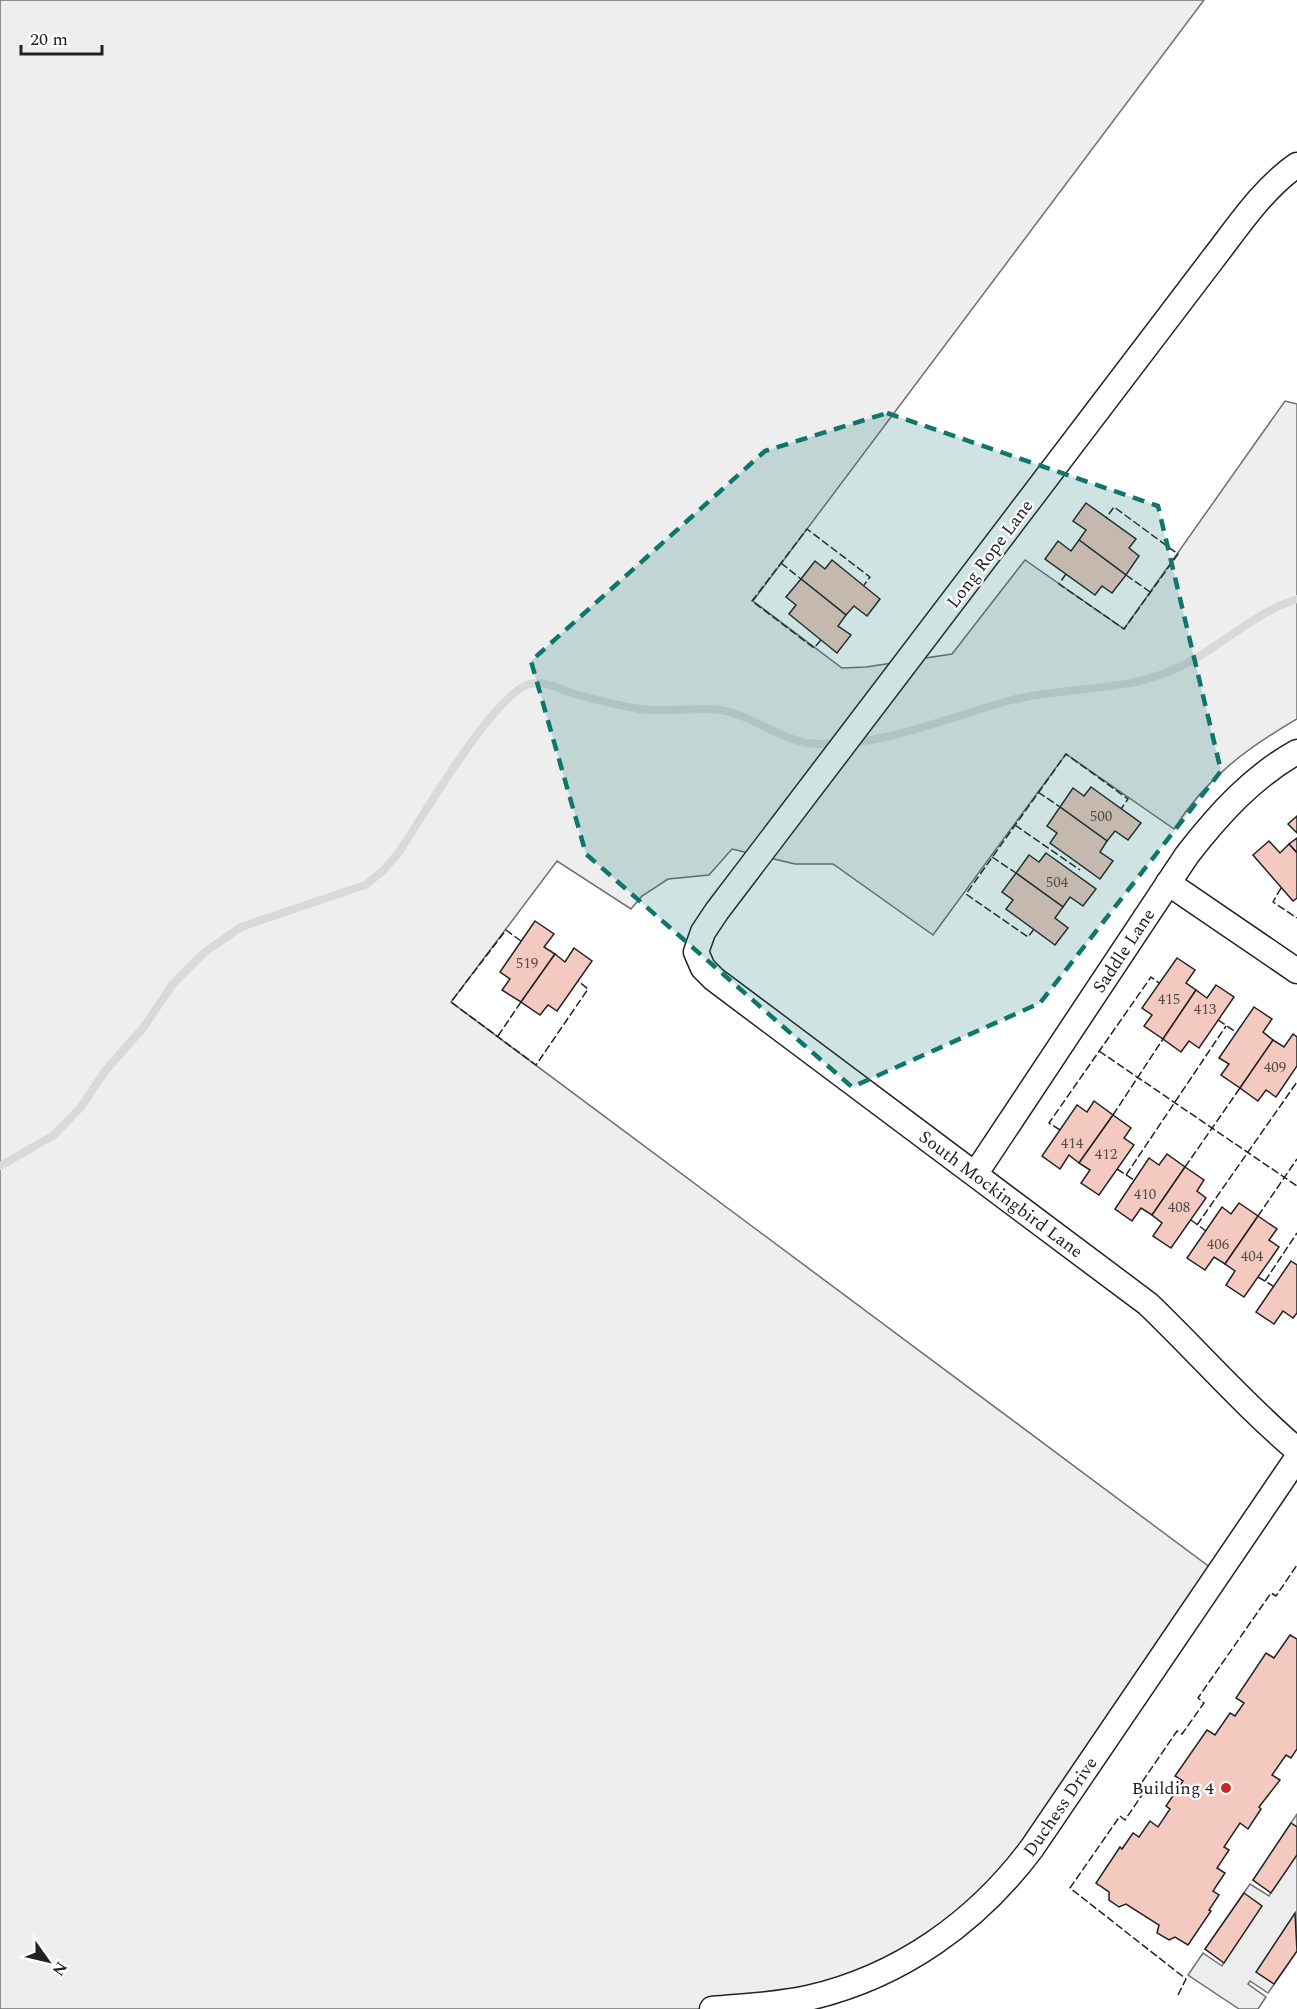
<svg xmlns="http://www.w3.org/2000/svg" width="1297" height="2009" font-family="Spectral,serif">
	<rect width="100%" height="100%" fill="#fff"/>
	<path fill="#eee" stroke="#6f6f6f" stroke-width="1.5" d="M0 0H1204L753 601 842 668 866 667 952 654 1025 560 1124 629 1285 401 1297 404V719C1247 748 1205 779 1174 829L1066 754 933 935 833 864H795L732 849 709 875 668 879 642 896 631 909 557 861 451 1002 1219 1574 1032 1848 896 1966 712 2009H0Z"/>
	<polygon fill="#ededed" stroke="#6f6f6f" stroke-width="1.5" points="1297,1814 1297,1951 1268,1993 1250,1981 1248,1984 1266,1997 1258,2009 1239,2009 1188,1975 1203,1953 1222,1966 1224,1962 1205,1949 1250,1884 1269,1896 1271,1892 1253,1880"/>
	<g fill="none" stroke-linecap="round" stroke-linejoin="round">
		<path stroke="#d9d9d9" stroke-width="8" d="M0 1166 54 1135 81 1107 105 1071 143 1028 173 984 205 952 241 927 365 885 383 871 399 852C422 818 495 692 530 684 546 681 560 689 575 694 595 700 618 705 640 709 671 714 706 703 736 714 763 723 789 744 818 744 887 746 947 717 1012 700 1063 687 1119 692 1168 672 1214 654 1250 614 1297 599"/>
	</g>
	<g fill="#f3c9c0" stroke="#222" stroke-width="1.5">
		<polygon points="1086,503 1136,539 1129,548 1139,556 1126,575 1079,540 1086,530 1073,521"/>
		<polygon points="1079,540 1126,575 1112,593 1102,586 1095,595 1045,559 1058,541 1071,551"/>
		<polygon points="832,560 880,599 867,616 854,606 846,615 801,579 815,561 825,569"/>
		<polygon points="801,579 846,615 838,626 851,635 837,653 789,614 796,605 786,597"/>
		<polygon points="1091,787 1141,823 1128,840 1115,831 1107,841 1060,807 1073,788 1084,796"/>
		<polygon points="1060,807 1107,841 1100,852 1113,861 1100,879 1050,843 1057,833 1047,826"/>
		<polygon points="1297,816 1297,833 1288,824"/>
		<polygon points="1297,838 1297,853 1289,844"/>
		<polygon points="1269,841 1280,853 1289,844 1297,853 1297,898 1293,901 1253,855"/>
		<polygon points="1046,853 1096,889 1083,906 1070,897 1063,907 1016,873 1029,855 1039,862"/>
		<polygon points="1016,873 1063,907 1055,918 1068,928 1055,945 1006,909 1013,900 1002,892"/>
		<polygon points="535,921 554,934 544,947 555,954 521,1002 502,990 510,979 500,972"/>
		<polygon points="574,948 592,961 557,1011 548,1005 540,1015 521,1002 555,954 565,962"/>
		<polygon points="1177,958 1195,970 1186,983 1196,990 1163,1039 1144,1026 1152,1015 1142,1008"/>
		<polygon points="1216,985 1234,997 1199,1048 1189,1041 1181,1052 1163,1039 1196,990 1207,998"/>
		<polygon points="1254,1007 1272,1019 1263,1032 1273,1040 1240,1088 1221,1075 1229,1064 1219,1058"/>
		<polygon points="1293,1034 1297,1037 1297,1066 1276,1097 1266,1090 1258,1101 1240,1088 1273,1040 1284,1047"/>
		<polygon points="1094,1101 1113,1115 1079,1163 1069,1155 1060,1169 1042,1156 1077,1105 1087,1112"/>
		<polygon points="1113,1115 1131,1128 1124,1138 1134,1145 1099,1195 1081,1183 1090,1170 1079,1163"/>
		<polygon points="1167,1154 1185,1167 1152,1215 1141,1208 1132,1221 1115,1209 1149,1158 1159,1165"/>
		<polygon points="1185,1167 1204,1180 1197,1191 1206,1198 1171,1248 1153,1236 1162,1223 1152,1215"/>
		<polygon points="1239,1203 1258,1216 1225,1264 1214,1257 1205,1270 1187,1258 1222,1207 1231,1214"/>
		<polygon points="1258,1216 1277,1229 1269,1240 1279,1247 1244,1297 1226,1285 1235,1271 1225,1264"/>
		<polygon points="1291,1261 1297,1265 1297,1313 1293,1318 1283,1311 1274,1324 1256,1312"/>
		<polygon points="1290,1635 1297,1639 1297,1749 1291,1758 1286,1755 1272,1775 1280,1780 1259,1807 1261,1809 1248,1829 1240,1823 1224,1847 1229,1850 1217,1868 1225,1873 1213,1891 1219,1895 1209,1910 1211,1911 1188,1945 1175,1937 1169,1940 1157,1933 1159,1925 1126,1904 1119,1907 1109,1900 1109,1892 1096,1883 1120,1847 1122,1849 1133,1833 1139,1837 1150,1821 1158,1827 1170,1809 1166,1806 1183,1781 1175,1776 1207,1730 1215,1735 1230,1713 1235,1716 1244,1703 1236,1698 1266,1653 1274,1658"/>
		<polygon points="1291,1823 1297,1827 1297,1855 1271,1893 1253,1880"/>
		<polygon points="1244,1893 1262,1906 1224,1963 1205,1949"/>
		<polygon points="1295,1913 1297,1951 1274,1984 1256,1972"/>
	</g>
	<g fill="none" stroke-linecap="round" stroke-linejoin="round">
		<g stroke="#222" stroke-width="27">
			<g id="minor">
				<path id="s1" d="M1297 165C1263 188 1237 228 1212 260L717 911 703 932 696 952 703 968 714 979 1148 1304C1198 1352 1244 1405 1297 1450"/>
				<polyline points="1168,883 1297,971"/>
				<path id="s2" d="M976 1173 1187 855C1218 815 1252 777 1297 752"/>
				<path id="s3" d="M712 2009C744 2006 777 2005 808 1998 900 1977 977 1922 1032 1848L1297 1458"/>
			</g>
		</g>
		<use href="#minor" stroke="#fff" stroke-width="24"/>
		<g stroke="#222" stroke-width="1.5" stroke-dasharray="8 3" stroke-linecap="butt">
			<polyline points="781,563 801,579"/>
			<polyline points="1066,574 1059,584 1124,629 1178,554 1114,507 1106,518"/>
			<polyline points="1126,575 1150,592"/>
			<polyline points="821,640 814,648 752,601 807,529 870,577 864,585"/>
			<polyline points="1038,792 1060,807"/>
			<polyline points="1015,825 1080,870"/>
			<polyline points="992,857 1016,873"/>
			<polyline points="1281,888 1273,902 1297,918"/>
			<polyline points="1034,929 1028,937 966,894 1066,754 1128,799 1121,809"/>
			<polyline points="521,941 506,930 451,1002 536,1065 588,989 578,981"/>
			<polyline points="1218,1020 1236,1032"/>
			<polyline points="498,1036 521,1002"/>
			<polyline points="1099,1051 1297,1186"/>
			<polyline points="1113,1115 1163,1039"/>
			<polyline points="1060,1130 1049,1123 1151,977 1159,983"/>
			<polyline points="1185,1167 1240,1088"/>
			<polyline points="1117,1169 1134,1180"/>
			<polyline points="1126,1175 1226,1026"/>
			<polyline points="1258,1216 1297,1159"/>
			<polyline points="1191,1220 1206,1231"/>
			<polyline points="1197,1225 1297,1082"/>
			<polyline points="1258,1277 1273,1286"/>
			<polyline points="1265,1281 1297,1233"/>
			<polyline points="1178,1995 1186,1979 1070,1888 1120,1816 1125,1820 1146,1789 1140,1785 1177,1731 1182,1734 1204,1703 1198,1698 1271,1593 1276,1596 1297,1565"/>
		</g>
	</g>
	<path fill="#0f766e" fill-opacity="0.2" stroke="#0f766e" stroke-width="4.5" stroke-dasharray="12 8" stroke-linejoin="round" d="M887 413 1158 506 1221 771 1040 1003 852 1087 586 854 531 661 765 451Z"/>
	<circle fill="#c62828" stroke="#fff" stroke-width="2" cx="1226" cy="1788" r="6"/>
	<g text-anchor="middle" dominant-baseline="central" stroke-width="4.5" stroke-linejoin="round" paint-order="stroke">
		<g font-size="15" fill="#564c4a">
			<text x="1101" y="816">500</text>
			<text x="1057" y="882">504</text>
			<text x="527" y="963">519</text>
			<text x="1169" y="999">415</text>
			<text x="1205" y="1009">413</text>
			<text x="1275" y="1067">409</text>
			<text x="1072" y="1143">414</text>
			<text x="1106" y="1154">412</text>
			<text x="1145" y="1194">410</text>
			<text x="1179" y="1207">408</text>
			<text x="1218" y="1244">406</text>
			<text x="1252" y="1256">404</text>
		</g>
		<g font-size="18" fill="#222" stroke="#fff">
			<text transform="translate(990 554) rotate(-53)">Long Rope Lane</text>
			<text stroke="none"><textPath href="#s2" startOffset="267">Saddle Lane</textPath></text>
			<text stroke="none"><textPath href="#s1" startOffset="1384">South Mockingbird Lane</textPath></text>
			<text stroke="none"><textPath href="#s3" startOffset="422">Duchess Drive</textPath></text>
		</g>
		<g font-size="18" fill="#222" stroke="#fff" text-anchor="end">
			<text x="1214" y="1788">Building 4</text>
		</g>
	</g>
	<g transform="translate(48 1961) rotate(124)" stroke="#ffffff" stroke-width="4.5" paint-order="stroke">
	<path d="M0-4.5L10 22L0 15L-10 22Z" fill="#222222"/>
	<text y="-9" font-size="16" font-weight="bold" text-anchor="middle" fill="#222222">N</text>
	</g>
	<path d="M21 45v9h81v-9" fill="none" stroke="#222222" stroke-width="3"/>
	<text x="30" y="45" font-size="18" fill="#222222" stroke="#ffffff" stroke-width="4.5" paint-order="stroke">20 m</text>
</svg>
